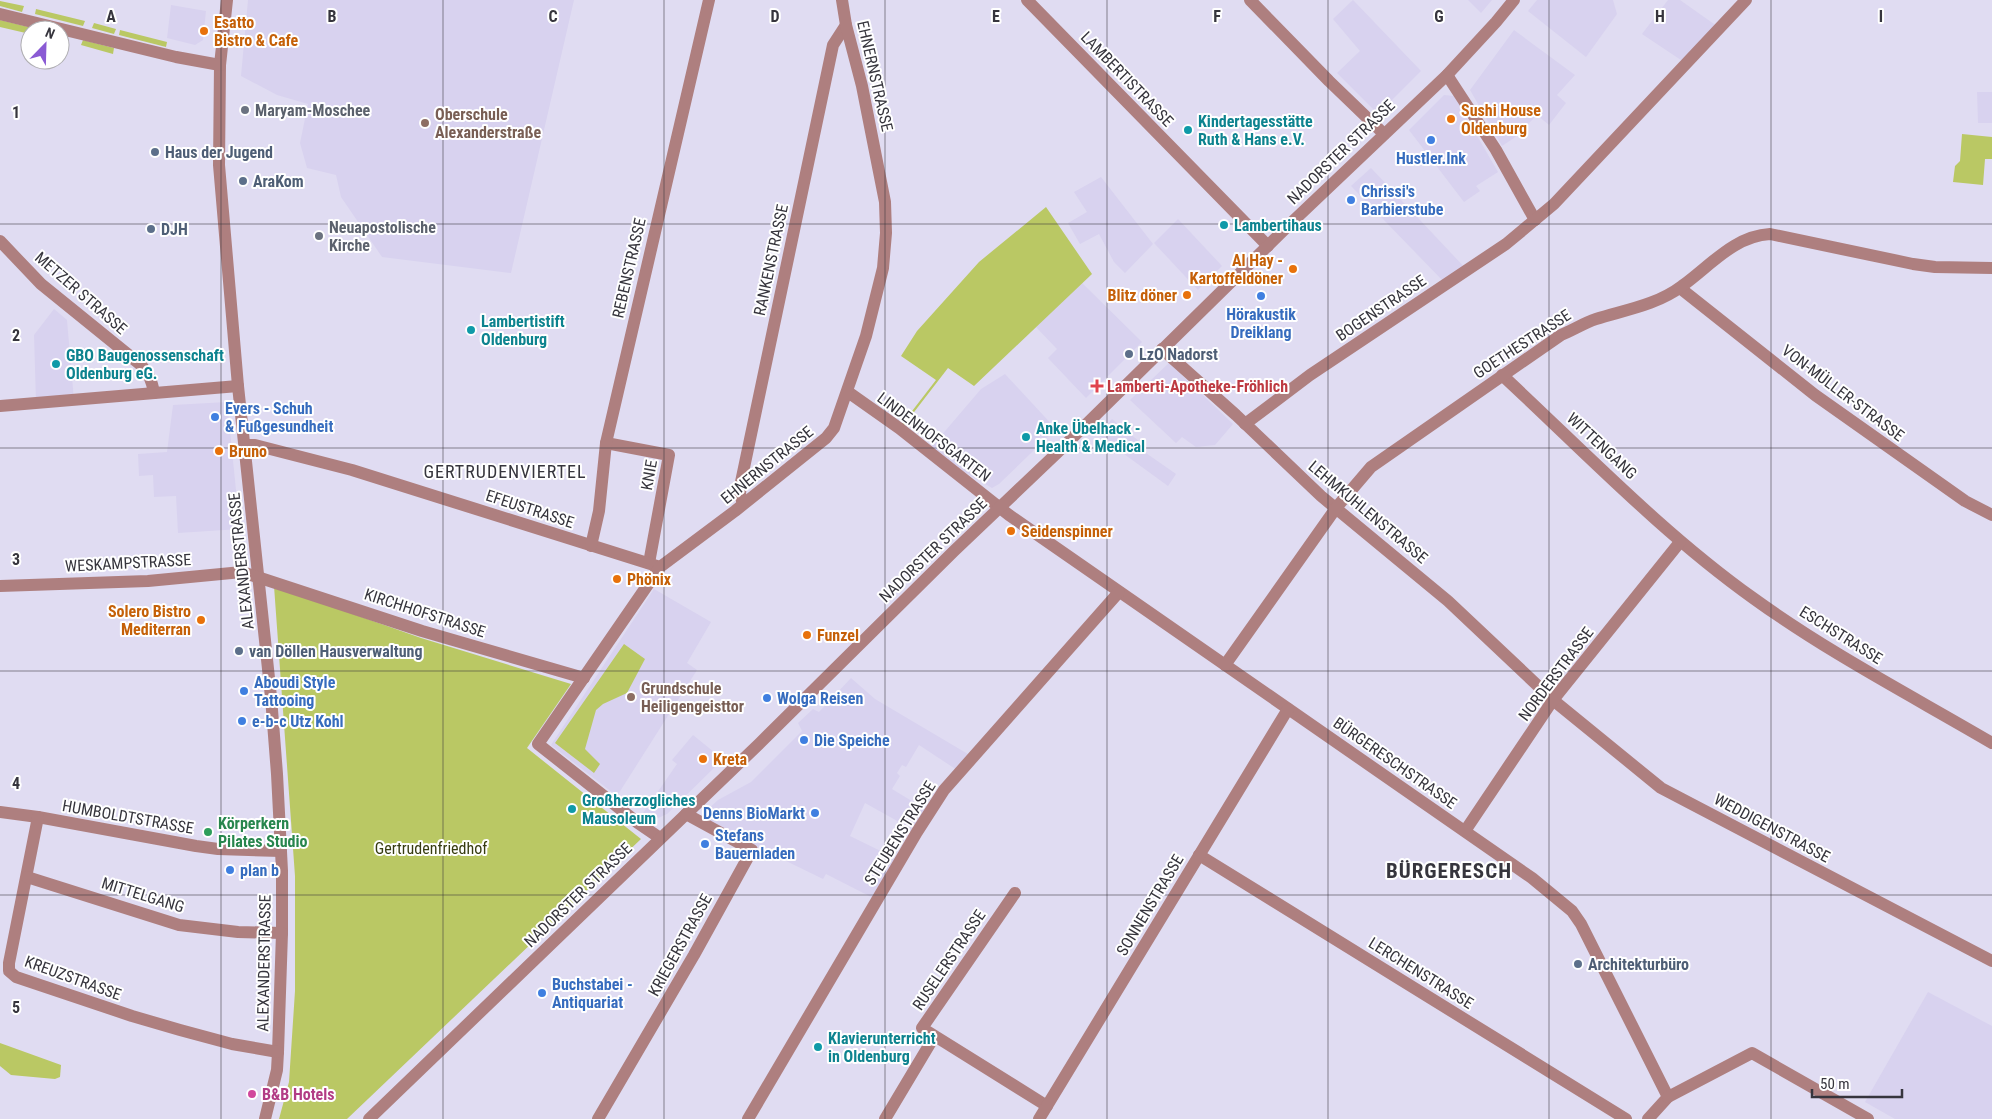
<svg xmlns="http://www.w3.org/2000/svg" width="1992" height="1119" font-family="'Roboto Condensed',sans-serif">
	<rect width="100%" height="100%" fill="#e0dcf2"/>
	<g fill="#d8d2ef">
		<polygon points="248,0 574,0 511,273 382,257 341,197 336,175 307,168 300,143 308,104 277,95 241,76"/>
		<polygon points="1353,0 1421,71 1381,111 1375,111 1337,73 1360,51 1333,19"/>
		<polygon points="1468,0 1492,0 1481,13"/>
		<polygon points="1537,0 1613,0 1617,14 1586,57 1528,11"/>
		<polygon points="1668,0 1680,0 1721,29 1687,64 1642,34"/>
		<polygon points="171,5 206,11 203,40 195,45 167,38"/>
		<polygon points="1514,30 1575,75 1557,95 1566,103 1549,125 1537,115 1514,138 1502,146 1470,90"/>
		<polygon points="1977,92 1992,92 1992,123 1978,123"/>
		<polygon points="1444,95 1454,96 1498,172 1476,186 1480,191 1464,202 1409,130"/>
		<polygon points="1371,168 1467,270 1446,284 1351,186"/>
		<polygon points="1101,177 1153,244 1125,273 1114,262 1099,234 1080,244 1068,223 1087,212 1074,192"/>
		<polygon points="1178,219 1222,266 1198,290 1154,243"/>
		<polygon points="1082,283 1142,342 1086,398 1048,358 1057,349 1036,327"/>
		<polygon points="54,309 67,320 74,400 36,403 34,335"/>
		<polygon points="1169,363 1233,424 1215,445 1196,447 1182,437 1176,443 1130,400"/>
		<polygon points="1005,374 1056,429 999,484 992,488 928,451 981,389"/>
		<polygon points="227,402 240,529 178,533 176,496 154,497 153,475 139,476 138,454 167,452 173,405"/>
		<polygon points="1112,419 1146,447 1143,451 1176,474 1168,486 1098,435"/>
		<polygon points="654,589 711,622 687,663 697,670 617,796 551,745"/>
		<polygon points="851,678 875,699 973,757 960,772 919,745 906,767 902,765 897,773 900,776 892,789 930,812 917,832 865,803 850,836 901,861 877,900 826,874 823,879 698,818 718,800 751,782 802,731 798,723 813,709 819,712"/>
		<polygon points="693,735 720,757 720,762 667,814 654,820 641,816 677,764 672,760"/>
		<polygon points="1928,992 1992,1026 1992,1119 1895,1119 1865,1102"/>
	</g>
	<g fill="#bac864">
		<polygon points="0,1 24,6 22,12 0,6"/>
		<polygon points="36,9 85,21 83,26 35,14"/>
		<polygon points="0,20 41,30 30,30 30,34 0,27"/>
		<polygon points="94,23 116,29 114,34 92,28"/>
		<polygon points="120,30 167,42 166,47 119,35"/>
		<polygon points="83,40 114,48 113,54 81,45"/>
		<polygon points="1962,134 1992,137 1992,159 1985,159 1983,185 1953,182 1955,166 1960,161"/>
		<polygon points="1046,207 1092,274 974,386 948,368 901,429 899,428 936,380 901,356 917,331 979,262"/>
		<polygon points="274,586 421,638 571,684 527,748 641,839 347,1119 279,1119 289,1082 295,991 295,876"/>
		<polygon points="624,644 645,659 627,693 603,704 596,710 585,749 600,764 594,773 555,743"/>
		<polygon points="0,1043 61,1065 60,1077 55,1079 11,1075 0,1066"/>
	</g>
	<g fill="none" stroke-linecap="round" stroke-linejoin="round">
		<g stroke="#ae7f7f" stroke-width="12">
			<polyline points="227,0 220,65 219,165 238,386 271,697 277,774 282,871 282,933 278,1052 277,1070 265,1119"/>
			<polyline points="1027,0 1268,246"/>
			<polyline points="1250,0 1329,81 1384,134"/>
			<polyline points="0,14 176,57 220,65"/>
			<polyline points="1447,75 1496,150 1535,220"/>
			<path d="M0 241 41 284 141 365C149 374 152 381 154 393"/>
			<polyline points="1680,288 1815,395 1965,501 1992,515"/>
			<polyline points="1162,349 1236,415 1321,496 1448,601 1553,700 1661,788 1992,961"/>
			<path d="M1502 375C1584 451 1662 533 1753 598 1829 653 1912 696 1992 743"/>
			<polyline points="848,392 899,428 1009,515 1532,878 1572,911 1581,924 1668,1097 1648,1119"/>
			<polyline points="0,406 238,386"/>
			<polyline points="1245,424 1310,375 1506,244 1554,204 1746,0"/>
			<polyline points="606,443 669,455 649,563"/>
			<polyline points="245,445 255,445 352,470 660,567"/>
			<polyline points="743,504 740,494 741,482 833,45 846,25"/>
			<polyline points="591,546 599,511 606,443 709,0"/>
			<polyline points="0,586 148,581 242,572 422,631 584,678"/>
			<path d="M1225 665 1336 508 1371 467 1561 335C1573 330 1584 323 1596 319 1625 310 1657 305 1682 286 1710 266 1734 236 1770 234L1913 264 1935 267 1992 268"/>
			<polyline points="0,812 38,817 196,846 218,849 281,851"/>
			<polyline points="38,817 9,963 9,971 16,977 132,1016 180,1030 232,1044 278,1052"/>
			<polyline points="1465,831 1553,700 1680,542"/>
			<polyline points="660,838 638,823 538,744 660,567 735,511 826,438 834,428 866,336 883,268 886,233 885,202 862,86 846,25 842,0"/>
			<polyline points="1199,855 1626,1119"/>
			<polyline points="27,877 179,925 238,932 282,933"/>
			<polyline points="1015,893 922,1028 1047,1106"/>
			<polyline points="1668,1097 1752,1053 1868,1119"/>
			<polyline points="369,1119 760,743 954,551 1057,453 1290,224 1447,75 1496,22 1514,0"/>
			<polyline points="598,1119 694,955 752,850 686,814"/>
			<polyline points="748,1119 917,832 944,790 1119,592"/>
			<polyline points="885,1119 934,1037"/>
			<polyline points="1039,1119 1288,709"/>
		</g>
	</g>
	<path fill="none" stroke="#36353d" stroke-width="1" stroke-opacity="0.55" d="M221 0V1119M443 0V1119M664 0V1119M885 0V1119M1107 0V1119M1328 0V1119M1549 0V1119M1771 0V1119M0 224H1992M0 448H1992M0 671H1992M0 895H1992"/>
	<g fill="#e8710a" stroke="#fff" stroke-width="2">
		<circle cx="204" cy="31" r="5"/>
		<circle cx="1451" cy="119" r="5"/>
		<circle cx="1293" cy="269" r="5"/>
		<circle cx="1187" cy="295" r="5"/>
		<circle cx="219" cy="451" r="5"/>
		<circle cx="1011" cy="531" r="5"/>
		<circle cx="617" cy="579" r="5"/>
		<circle cx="201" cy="620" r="5"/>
		<circle cx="807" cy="635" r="5"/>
		<circle cx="703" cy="759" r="5"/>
	</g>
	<g fill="#6b7280" stroke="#fff" stroke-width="2">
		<circle cx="245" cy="110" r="5"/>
		<circle cx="319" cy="236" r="5"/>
	</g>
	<g fill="#8d6e63" stroke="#fff" stroke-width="2">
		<circle cx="425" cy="123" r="5"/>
		<circle cx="631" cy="697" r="5"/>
	</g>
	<g fill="#0f9aa8" stroke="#fff" stroke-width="2">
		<circle cx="1188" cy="130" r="5"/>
		<circle cx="1224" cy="225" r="5"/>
		<circle cx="471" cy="330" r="5"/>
		<circle cx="56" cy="364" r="5"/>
		<circle cx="1026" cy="437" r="5"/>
		<circle cx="572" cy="809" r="5"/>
		<circle cx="818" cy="1047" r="5"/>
	</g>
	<g fill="#3f7fe0" stroke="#fff" stroke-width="2">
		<circle cx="1431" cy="140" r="5"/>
		<circle cx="1351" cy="200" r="5"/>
		<circle cx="1261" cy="296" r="5"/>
		<circle cx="215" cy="417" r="5"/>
		<circle cx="244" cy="691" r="5"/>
		<circle cx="767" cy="698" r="5"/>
		<circle cx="242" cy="721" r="5"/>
		<circle cx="804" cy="740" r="5"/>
		<circle cx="815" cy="813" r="5"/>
		<circle cx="705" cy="844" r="5"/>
		<circle cx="230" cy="870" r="5"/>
		<circle cx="542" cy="993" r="5"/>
	</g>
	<g fill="#5c6f8a" stroke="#fff" stroke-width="2">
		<circle cx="155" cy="152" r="5"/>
		<circle cx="243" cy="181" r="5"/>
		<circle cx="151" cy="229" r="5"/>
		<circle cx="1129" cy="354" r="5"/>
		<circle cx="239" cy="651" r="5"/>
		<circle cx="1578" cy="964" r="5"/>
	</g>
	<path fill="#e0444e" stroke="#fff" stroke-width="2" d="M1094.5 378.5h5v5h5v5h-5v5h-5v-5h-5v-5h5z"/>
	<circle fill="#2e9e5b" stroke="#fff" stroke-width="2" cx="208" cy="832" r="5"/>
	<circle fill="#d1479c" stroke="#fff" stroke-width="2" cx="252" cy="1094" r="5"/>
	<g text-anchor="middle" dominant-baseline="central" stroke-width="4" stroke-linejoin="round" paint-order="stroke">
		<g font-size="16" font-weight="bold" fill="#c56008" stroke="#fff" text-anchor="start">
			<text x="214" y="22">Esatto<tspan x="214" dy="18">Bistro &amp; Cafe</tspan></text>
			<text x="1461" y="110">Sushi House<tspan x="1461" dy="18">Oldenburg</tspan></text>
			<text x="1283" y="260" text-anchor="end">Al Hay -<tspan x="1283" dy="18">Kartoffeldöner</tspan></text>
			<text x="1177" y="295" text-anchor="end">Blitz döner</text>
			<text x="229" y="451">Bruno</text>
			<text x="1021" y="531">Seidenspinner</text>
			<text x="627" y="579">Phönix</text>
			<text x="191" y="611" text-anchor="end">Solero Bistro<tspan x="191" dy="18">Mediterran</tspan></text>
			<text x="817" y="635">Funzel</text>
			<text x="713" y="759">Kreta</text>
		</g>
		<g font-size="16" fill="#36353d" stroke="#fff">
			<text transform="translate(875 76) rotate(77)">EHNERNSTRASSE</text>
			<text transform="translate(1127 79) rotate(46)">LAMBERTISTRASSE</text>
			<text transform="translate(1341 152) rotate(-44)">NADORSTER STRASSE</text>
			<text transform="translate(771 260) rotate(-78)">RANKENSTRASSE</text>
			<text transform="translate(629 268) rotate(-77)">REBENSTRASSE</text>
			<text transform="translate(81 293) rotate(41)">METZER STRASSE</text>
			<text transform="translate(1381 308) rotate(-34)">BOGENSTRASSE</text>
			<text transform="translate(1522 344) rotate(-33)">GOETHESTRASSE</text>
			<text transform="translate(1843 393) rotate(37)">VON-MÜLLER-STRASSE</text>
			<text transform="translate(934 437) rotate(37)">LINDENHOFSGARTEN</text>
			<text transform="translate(1602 446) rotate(43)">WITTENGANG</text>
			<text transform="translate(767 465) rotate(-39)">EHNERNSTRASSE</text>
			<text transform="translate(649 475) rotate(-80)">KNIE</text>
			<text transform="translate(530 509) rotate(18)">EFEUSTRASSE</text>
			<text transform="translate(1368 512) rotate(40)">LEHMKUHLENSTRASSE</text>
			<text transform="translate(933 550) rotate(-44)">NADORSTER STRASSE</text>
			<text transform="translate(241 561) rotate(-96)">ALEXANDERSTRASSE</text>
			<text transform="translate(128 563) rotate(-3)">WESKAMPSTRASSE</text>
			<text transform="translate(425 613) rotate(18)">KIRCHHOFSTRASSE</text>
			<text transform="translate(1841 635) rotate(32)">ESCHSTRASSE</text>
			<text transform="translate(1556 674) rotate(-53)">NORDERSTRASSE</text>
			<text transform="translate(1395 763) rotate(35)">BÜRGERESCHSTRASSE</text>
			<text transform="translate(128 817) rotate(10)">HUMBOLDTSTRASSE</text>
			<text transform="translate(1772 828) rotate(28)">WEDDIGENSTRASSE</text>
			<text transform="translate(900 833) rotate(-58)">STEUBENSTRASSE</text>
			<text transform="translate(143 895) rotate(17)">MITTELGANG</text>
			<text transform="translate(578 895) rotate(-44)">NADORSTER STRASSE</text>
			<text transform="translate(1150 905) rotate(-59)">SONNENSTRASSE</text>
			<text transform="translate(680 945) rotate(-61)">KRIEGERSTRASSE</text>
			<text transform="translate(949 960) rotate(-56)">RUSELERSTRASSE</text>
			<text transform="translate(264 963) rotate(-89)">ALEXANDERSTRASSE</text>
			<text transform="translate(1421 973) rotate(32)">LERCHENSTRASSE</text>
			<text transform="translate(73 978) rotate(20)">KREUZSTRASSE</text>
		</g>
		<g font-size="16" font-weight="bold" fill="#5b616d" stroke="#fff" text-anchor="start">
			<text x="255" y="110">Maryam-Moschee</text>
			<text x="329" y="227">Neuapostolische<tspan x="329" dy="18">Kirche</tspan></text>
		</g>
		<g font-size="16" font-weight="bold" fill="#785e54" stroke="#fff" text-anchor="start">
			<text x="435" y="114">Oberschule<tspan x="435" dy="18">Alexanderstraße</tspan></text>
			<text x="641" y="688">Grundschule<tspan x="641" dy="18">Heiligengeisttor</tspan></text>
		</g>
		<g font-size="16" font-weight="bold" fill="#0d838f" stroke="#fff" text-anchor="start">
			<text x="1198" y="121">Kindertagesstätte<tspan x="1198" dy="18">Ruth &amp; Hans e.V.</tspan></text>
			<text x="1234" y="225">Lambertihaus</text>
			<text x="481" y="321">Lambertistift<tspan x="481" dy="18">Oldenburg</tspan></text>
			<text x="66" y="355">GBO Baugenossenschaft<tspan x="66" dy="18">Oldenburg eG.</tspan></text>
			<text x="1036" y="428">Anke Übelhack -<tspan x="1036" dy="18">Health &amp; Medical</tspan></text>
			<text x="582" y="800">Großherzogliches<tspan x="582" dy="18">Mausoleum</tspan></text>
			<text x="828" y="1038">Klavierunterricht<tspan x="828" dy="18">in Oldenburg</tspan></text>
		</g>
		<g font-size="16" font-weight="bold" fill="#4e5e75" stroke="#fff" text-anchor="start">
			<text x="165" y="152">Haus der Jugend</text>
			<text x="253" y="181">AraKom</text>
			<text x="161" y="229">DJH</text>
			<text x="1139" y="354">LzO Nadorst</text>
			<text x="249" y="651">van Döllen Hausverwaltung</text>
			<text x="1588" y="964">Architekturbüro</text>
		</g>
		<g font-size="16" font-weight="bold" fill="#366cbe" stroke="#fff" text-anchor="start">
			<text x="1431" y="158" text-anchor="middle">Hustler.Ink</text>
			<text x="1361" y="191">Chrissi's<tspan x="1361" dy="18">Barbierstube</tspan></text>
			<text x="1261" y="314" text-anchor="middle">Hörakustik<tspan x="1261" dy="18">Dreiklang</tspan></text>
			<text x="225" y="408">Evers - Schuh<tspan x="225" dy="18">&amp; Fußgesundheit</tspan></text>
			<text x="254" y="682">Aboudi Style<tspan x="254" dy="18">Tattooing</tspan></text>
			<text x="777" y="698">Wolga Reisen</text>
			<text x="252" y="721">e-b-c Utz Kohl</text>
			<text x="814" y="740">Die Speiche</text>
			<text x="805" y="813" text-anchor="end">Denns BioMarkt</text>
			<text x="715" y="835">Stefans<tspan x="715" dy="18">Bauernladen</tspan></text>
			<text x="240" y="870">plan b</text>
			<text x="552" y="984">Buchstabei -<tspan x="552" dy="18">Antiquariat</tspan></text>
		</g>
		<g font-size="16" font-weight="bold" fill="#be3a42" stroke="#fff" text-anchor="start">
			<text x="1107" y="386">Lamberti-Apotheke-Fröhlich</text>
		</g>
		<g font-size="16" font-weight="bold" fill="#27864d" stroke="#fff" text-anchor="start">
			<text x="218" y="823">Körperkern<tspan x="218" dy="18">Pilates Studio</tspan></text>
		</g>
		<g font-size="16" fill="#363b10" stroke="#fff">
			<text x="431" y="848">Gertrudenfriedhof</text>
		</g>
		<g font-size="16" font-weight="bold" fill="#b23c85" stroke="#fff" text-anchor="start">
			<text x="262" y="1094">B&amp;B Hotels</text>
		</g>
		<g font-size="18" letter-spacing="1" fill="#36353d" stroke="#fff">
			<text x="505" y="471">GERTRUDENVIERTEL</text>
		</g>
		<g font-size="21" font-weight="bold" letter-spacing="1" fill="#36353d" stroke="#fff">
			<text x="1449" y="871">BÜRGERESCH</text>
		</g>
	</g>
	<g font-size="16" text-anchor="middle" font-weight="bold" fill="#36353d" stroke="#fff" stroke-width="4" stroke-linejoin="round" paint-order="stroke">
		<text x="111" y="22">A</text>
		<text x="332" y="22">B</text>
		<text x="553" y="22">C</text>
		<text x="775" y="22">D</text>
		<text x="996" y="22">E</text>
		<text x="1217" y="22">F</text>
		<text x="1439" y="22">G</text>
		<text x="1660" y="22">H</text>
		<text x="1881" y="22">I</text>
		<text x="16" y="118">1</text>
		<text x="16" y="341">2</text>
		<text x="16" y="565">3</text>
		<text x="16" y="789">4</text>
		<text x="16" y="1013">5</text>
	</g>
	<g transform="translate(45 45) rotate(23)"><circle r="24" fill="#ffffff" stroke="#afaeb1"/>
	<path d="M0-4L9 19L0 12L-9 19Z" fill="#8a5ad4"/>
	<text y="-8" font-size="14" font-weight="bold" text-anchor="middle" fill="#36353d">N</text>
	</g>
	<path d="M1812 1089v8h90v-8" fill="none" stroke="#36353d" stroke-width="2.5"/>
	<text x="1820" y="1089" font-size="15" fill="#36353d" stroke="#ffffff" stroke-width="4" paint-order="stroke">50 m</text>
</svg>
